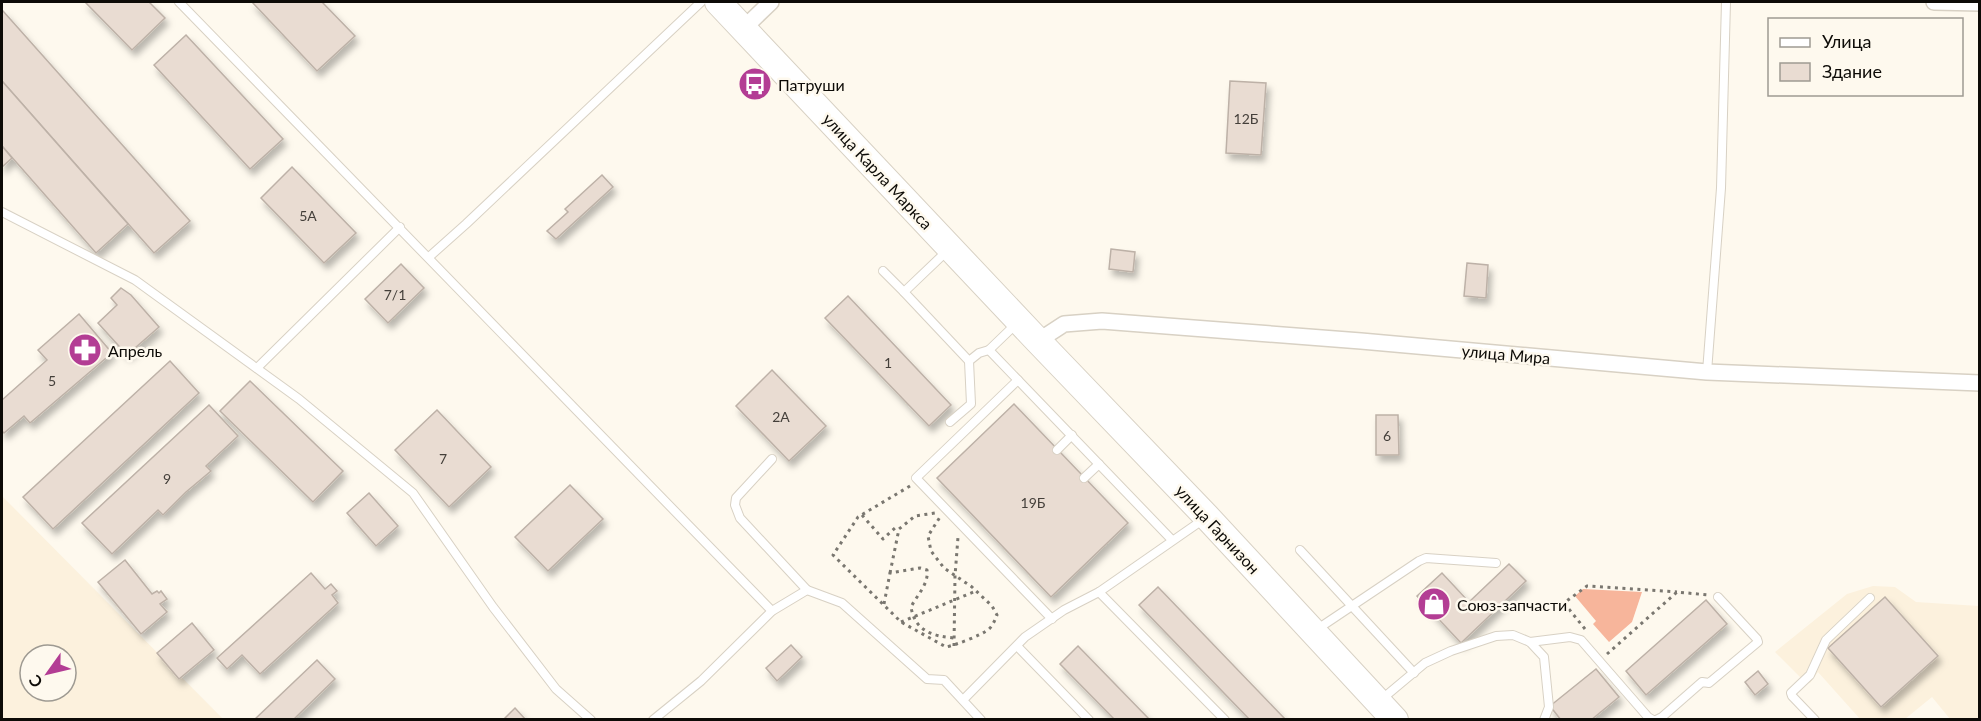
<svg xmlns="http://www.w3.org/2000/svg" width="1981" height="721" font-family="Lato,sans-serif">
	<defs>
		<filter id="shadow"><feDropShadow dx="3.5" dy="6" stdDeviation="3" flood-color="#0004"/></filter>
	</defs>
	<rect width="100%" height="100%" fill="#fef9ee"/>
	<g fill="#fcf1dd" fill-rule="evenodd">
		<path d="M2 496 223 719H2ZM30 655H66V691H30Z"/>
		<polygon points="1873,586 1895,587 1916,602 1979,606 1979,719 1950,719 1932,697 1905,719 1860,719 1818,672 1810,683 1801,678 1775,652 1847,594"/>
	</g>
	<polygon fill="#f7b59b" points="1583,589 1642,592 1632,622 1609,642 1593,624 1596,621 1575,596"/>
	<g fill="#e9dcd2" stroke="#bdb1a7" stroke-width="1.5" filter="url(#shadow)">
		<polygon points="85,2 149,2 165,18 132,50"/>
		<polygon points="252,2 322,2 355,36 317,71"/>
		<polygon points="3,11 190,221 154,253 2,81 2,12"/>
		<polygon points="186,35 283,139 250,169 154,65"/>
		<polygon points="2,81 128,224 96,253 2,146"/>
		<polygon points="1230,81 1266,83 1261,155 1226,153"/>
		<polygon points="2,146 12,158 2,167"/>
		<polygon points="292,167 356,233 324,263 261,198"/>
		<polygon points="602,175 613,187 556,239 547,231 568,212 565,209"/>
		<polygon points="1111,249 1135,252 1133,272 1109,269"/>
		<polygon points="1467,263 1488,265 1486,298 1464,296"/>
		<polygon points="401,264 424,288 388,323 365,299"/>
		<polygon points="121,288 131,295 159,327 127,355 98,323 117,305 111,298"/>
		<polygon points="848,296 951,405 929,426 825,318"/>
		<polygon points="79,314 112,353 30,423 24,416 4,433 2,431 2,400 47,360 38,350"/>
		<polygon points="170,361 199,393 53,529 23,497"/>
		<polygon points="772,370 826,426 789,461 736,406"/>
		<polygon points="250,381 343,471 313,502 220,411"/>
		<polygon points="1014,404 1128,523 1051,597 937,478"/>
		<polygon points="209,405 238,436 206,466 211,471 186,492 163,515 158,510 112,554 82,523"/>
		<polygon points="437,410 491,467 449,507 395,450"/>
		<polygon points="1376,415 1398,415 1399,455 1376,455"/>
		<polygon points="570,485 603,519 548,571 515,537"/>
		<polygon points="369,493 398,526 376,546 347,513"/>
		<polygon points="125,560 152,594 157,591 159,593 161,591 167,599 160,604 167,612 141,634 98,582"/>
		<polygon points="1509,564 1526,581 1461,643 1417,596 1442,573 1469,602"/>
		<polygon points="311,573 325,589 331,584 337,591 332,595 338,603 260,674 242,655 227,669 217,658"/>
		<polygon points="1158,587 1286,720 1250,720 1139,605"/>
		<polygon points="1885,597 1938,656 1881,707 1828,648"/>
		<polygon points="1706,600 1727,624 1646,695 1626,671"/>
		<polygon points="192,623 214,650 179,679 157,653"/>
		<polygon points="791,645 802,657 777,681 766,668"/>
		<polygon points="1078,646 1150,720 1115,720 1060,664"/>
		<polygon points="317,660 335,679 293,720 254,720"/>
		<polygon points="1596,669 1619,697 1591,720 1561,720 1550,706"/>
		<polygon points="1758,671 1768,684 1755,695 1745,682"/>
		<polygon points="515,708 526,720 503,720"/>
	</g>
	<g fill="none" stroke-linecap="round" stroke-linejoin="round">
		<g stroke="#d8d1c4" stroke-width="10">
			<g id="service">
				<polyline points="179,2 772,611"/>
				<polyline points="2,212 135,280 299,399 413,493 493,607 556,689 591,720"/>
				<polyline points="947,251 904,292 969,361 979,353 989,350"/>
				<polyline points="429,257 466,224 701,2"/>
				<polyline points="883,271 904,292"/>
				<polyline points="1016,324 989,350 1172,540"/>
				<polyline points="257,368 400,227"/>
				<polyline points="1707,372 1721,188 1726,2"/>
				<polyline points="1018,380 916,478 1052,619"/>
				<polyline points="950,422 971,404 969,361"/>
				<polyline points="1057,450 1072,435"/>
				<polyline points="772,459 736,498 735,505 740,518 807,590"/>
				<polyline points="1084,478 1099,464"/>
				<polyline points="1204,519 1099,592 1225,720"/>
				<polyline points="1300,550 1414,673"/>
				<polyline points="1316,630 1419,561 1426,558 1496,563"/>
				<polyline points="1530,642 1570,637 1581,640 1648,717 1653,720"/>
				<polyline points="1017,646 1089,720"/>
				<polyline points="1382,699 1425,663 1451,651 1496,636 1513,635 1530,642 1544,657 1549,707 1544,720"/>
				<polyline points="963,700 1025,637 1064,610 1099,592"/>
				<polyline points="653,720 701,681 772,611 807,590 842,603 927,679 944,680 981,720"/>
				<polyline points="1656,720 1662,717 1702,682 1709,683 1758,642 1757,639 1718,597"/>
				<polyline points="1815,720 1792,696 1791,693 1810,675 1826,640 1870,598"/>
			</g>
		</g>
		<g stroke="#d8d1c4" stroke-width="18">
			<g id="minor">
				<polyline points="1934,2 1980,3"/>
				<polyline points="743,29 771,2"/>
				<polyline points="1038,341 1064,324 1102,321 1361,341 1707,372 1980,383"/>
			</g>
		</g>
		<g stroke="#d8d1c4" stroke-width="28">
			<polyline id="primary" points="718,2 1038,341 1207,517 1395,720"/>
		</g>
		<g stroke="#7a7770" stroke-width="3" stroke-dasharray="3 4.5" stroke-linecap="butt">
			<path d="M910 486 858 517 833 555 901 622 946 647C956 645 982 635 989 629 993 625 995 620 997 615L992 606 972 587 944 568 931 551 928 536 940 517"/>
			<polyline points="862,515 883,539 895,528 899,529"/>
			<polyline points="890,573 899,529 915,516 935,513"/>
			<path d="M884 604 890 573 920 568 927 570C929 584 917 595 911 607 915 631 932 636 954 638"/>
			<polyline points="901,622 976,591"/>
			<polyline points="1585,629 1564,603 1587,586 1677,592"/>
			<polyline points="954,646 955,576 958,537"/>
			<polyline points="1607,654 1677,592 1708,595"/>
		</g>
		<use href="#service" stroke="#fff" stroke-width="8"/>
		<use href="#minor" stroke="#fff" stroke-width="15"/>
		<use href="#primary" stroke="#fff" stroke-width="26"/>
	</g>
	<defs>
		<g id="bus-disc" transform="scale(1.725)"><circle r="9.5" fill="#b33d94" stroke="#fef9ee"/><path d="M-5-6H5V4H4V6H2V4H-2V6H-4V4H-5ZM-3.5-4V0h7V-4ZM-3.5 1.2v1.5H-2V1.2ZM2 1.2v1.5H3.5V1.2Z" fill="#fff"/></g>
		<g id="pharmacy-disc" transform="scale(1.725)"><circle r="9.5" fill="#b33d94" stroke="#fef9ee"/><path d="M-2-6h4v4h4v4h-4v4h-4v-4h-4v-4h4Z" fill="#fff"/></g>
		<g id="shop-disc" transform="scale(1.725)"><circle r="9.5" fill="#b33d94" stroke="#fef9ee"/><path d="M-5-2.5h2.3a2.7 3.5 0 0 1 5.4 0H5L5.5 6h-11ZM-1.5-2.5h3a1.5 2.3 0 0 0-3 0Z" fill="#fff"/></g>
	</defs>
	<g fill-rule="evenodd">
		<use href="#bus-disc" x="755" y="84"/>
		<use href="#pharmacy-disc" x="85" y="350"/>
		<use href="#shop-disc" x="1434" y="604"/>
	</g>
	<g text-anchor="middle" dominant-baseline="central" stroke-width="5" stroke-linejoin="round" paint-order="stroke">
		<g font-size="14" fill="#443f3a">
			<text x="1246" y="118">12Б</text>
			<text x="308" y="215">5А</text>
			<text x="395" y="294">7/1</text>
			<text x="888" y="362">1</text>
			<text x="52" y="380">5</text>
			<text x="781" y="416">2А</text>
			<text x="1387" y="435">6</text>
			<text x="443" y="458">7</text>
			<text x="167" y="478">9</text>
			<text x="1033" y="502">19Б</text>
		</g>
		<g font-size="16" fill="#0d0b07" stroke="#fef9ee" text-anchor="start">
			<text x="778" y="84">Патруши</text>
			<text x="108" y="350">Апрель</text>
			<text x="1457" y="604">Союз-запчасти</text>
		</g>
		<g font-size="16" fill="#0d0b07" stroke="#fef9ee">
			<text transform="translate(878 171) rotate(47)">улица Карла Маркса</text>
			<text transform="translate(1506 354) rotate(5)">улица Мира</text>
			<text transform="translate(1218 529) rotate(47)">улица Гарнизон</text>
		</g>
	</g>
	<rect width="1981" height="721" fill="none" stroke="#0d0b07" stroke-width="6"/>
	<rect x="1768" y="18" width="195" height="78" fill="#fef9ee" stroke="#9e9a92" stroke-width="1.5"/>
	<rect x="1780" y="38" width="30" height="9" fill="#ffffff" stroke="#9e9a92" stroke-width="1.5"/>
	<text x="1822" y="48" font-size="18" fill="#0d0b07">Улица</text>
	<rect x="1780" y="63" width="30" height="18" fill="#e9dcd2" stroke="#9e9a92" stroke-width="1.5"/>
	<text x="1822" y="78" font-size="18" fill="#0d0b07">Здание</text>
	<g transform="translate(48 673) rotate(236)"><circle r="28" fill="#fef9ee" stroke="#9e9a92" stroke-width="1.5"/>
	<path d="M0-4.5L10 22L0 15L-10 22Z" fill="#b33d94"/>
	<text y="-9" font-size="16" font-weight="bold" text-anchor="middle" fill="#0d0b07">С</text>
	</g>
</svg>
